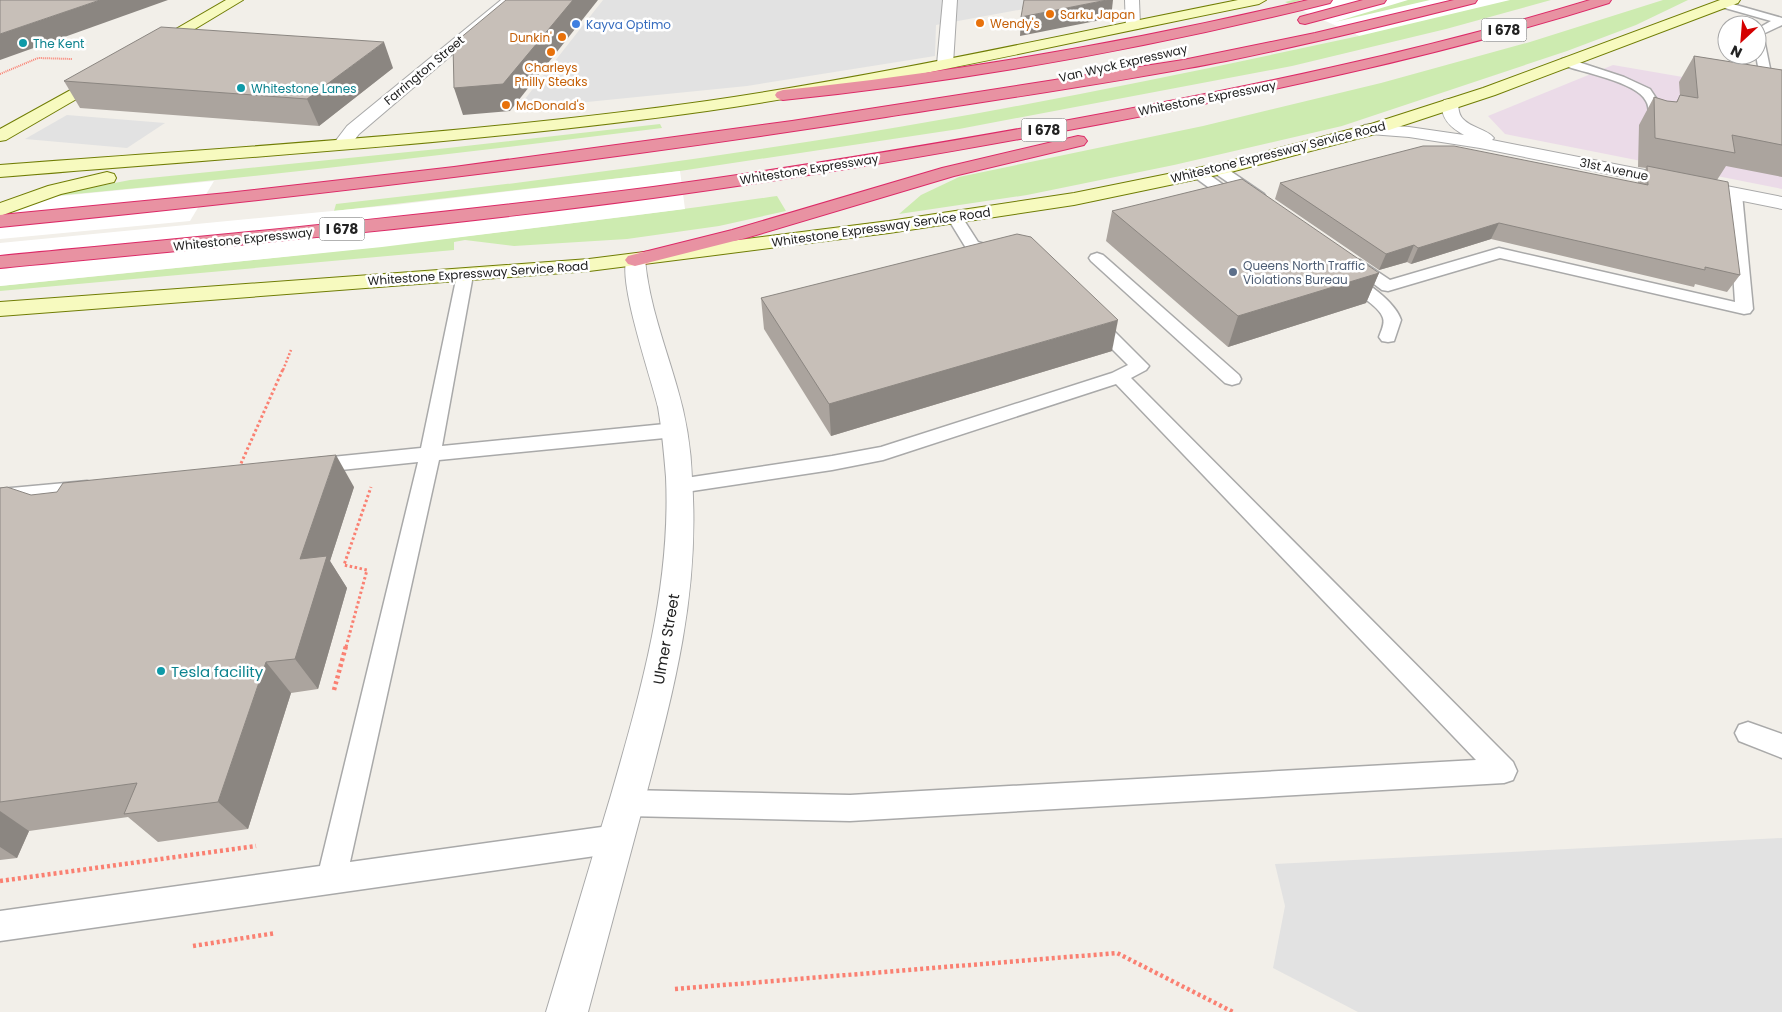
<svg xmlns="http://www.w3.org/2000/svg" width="1782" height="1012" font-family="Poppins,sans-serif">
	<rect width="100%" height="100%" fill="#f2efe9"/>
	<polygon fill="#ebdbe8" points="1613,65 1782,94 1782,189 1505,134 1488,116"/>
	<g fill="#cdebb0">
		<path d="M1293 0H1551L1446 29 1292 66 959 129 680 171 334 211 336 204C510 185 684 162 857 134 1025 107 1192 72 1359 36L1285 2Z"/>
		<polygon points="1663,0 1688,0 1636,25 1567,51 1342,126 1174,165 1027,195 899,214 921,195 959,177 1203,126 1381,83 1530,42"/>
		<path d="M660 124 662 128C456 154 250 178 43 197L130 180 448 148Z"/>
		<path d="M777 196 786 211 719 226 627 239 514 246 465 240 454 242V250L0 291V286C260 260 519 233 777 196Z"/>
	</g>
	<g fill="#e2e2e2">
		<polygon points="603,0 1053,0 1051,4 936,25 935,56 747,86 517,109"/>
		<polygon points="67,115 165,123 127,148 25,139"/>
		<polygon points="1782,838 1782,1012 1358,1012 1273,968 1285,906 1275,864"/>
	</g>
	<g fill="#fff">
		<polygon points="1302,0 1408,0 1335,22 1430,0 1510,0 1359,36 1287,4"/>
		<polygon points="680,171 685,209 382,247 0,286 0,243 395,205"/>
		<polygon points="214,181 190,221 0,239 0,202"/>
	</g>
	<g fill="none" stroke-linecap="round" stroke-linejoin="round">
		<g stroke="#a9a9a9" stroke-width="3">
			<g id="lane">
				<polygon points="1722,1 1782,18 1782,25 1763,34 1773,83 1771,86 1767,87 1761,83 1756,55 1757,29 1771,21 1718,6 1717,4 1718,2"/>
				<path d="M1566 58 1624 77 1650 89 1662 107 1663 120 1661 127H1651C1647 119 1651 109 1646 101 1637 82 1581 72 1562 65L1560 62 1562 59Z"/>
				<polygon points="1218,165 1223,166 1264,194 1266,197 1264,200 1254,200 1213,172 1211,169 1213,166"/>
				<polygon points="1198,169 1203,170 1244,200 1246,203 1244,206 1234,206 1193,176 1191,173 1193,170"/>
				<polygon points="1735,190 1740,191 1742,194 1753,309 1750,313 1744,314 1500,258 1388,291 1382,290 1346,263 1348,260 1360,260 1390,280 1499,248 1735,302 1728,194 1730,191"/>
				<polygon points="955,212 960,214 978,242 1004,250 1006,253 1004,256 998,258 966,248 947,217 950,214"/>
				<polygon points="1097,253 1103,255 1239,375 1241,379 1239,383 1232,385 1225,383 1091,261 1089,258 1091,255"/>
				<polygon points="465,270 471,272 473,275 442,446 675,423 682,425 685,430 682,435 675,437 439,460 350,862 616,825 626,829 630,839 626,849 616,853 0,941 0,911 320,866 418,462 312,473 305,471 302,466 305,461 312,459 421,448 457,275 459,272"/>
				<path d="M1347 274C1364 278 1396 303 1401 320L1394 341 1388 342 1382 341 1379 337C1381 331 1385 324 1383 318 1380 306 1351 290 1341 282L1339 279 1341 276Z"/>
				<polygon points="1094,316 1100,317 1149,366 1146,370 1131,378 1513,762 1517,771 1513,780 1504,783 850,821 626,816 616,812 612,803 616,794 626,790 850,795 1476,760 1116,384 883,460 832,470 679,493 672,491 669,486 672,481 679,479 832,456 881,447 1112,373 1128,365 1088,325 1085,321 1088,317"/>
				<polygon points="87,481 94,483 97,488 94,493 0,503 0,489"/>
				<polygon points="1748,722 1782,734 1782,758 1739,741 1735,733 1739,725"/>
			</g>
		</g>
		<g stroke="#a9a9a9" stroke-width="2">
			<g id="street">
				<path d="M501 0H516L359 134C352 143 349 150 337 147L334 143 347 126Z"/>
				<polygon points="943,0 957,0 953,64 950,67 940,67 937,64"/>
				<polygon points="1125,0 1139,0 1140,26 1138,29 1128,29 1126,26"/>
				<path d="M1450 99 1456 100C1460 107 1457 113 1463 119 1471 128 1487 129 1494 138L1492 140 1782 197V209L1480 148 1409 137 1370 134 1364 133 1361 129 1364 125 1370 124 1409 127 1464 135C1451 128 1441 119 1442 104L1444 100Z"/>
				<path d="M635 254 642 256 645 260C649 304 665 345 677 387 686 417 691 448 692 479 700 593 674 690 645 799 626 870 607 941 588 1012H546C568 940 589 867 611 795 641 691 671 587 666 477 664 453 662 430 658 407 652 380 615 275 628 256Z"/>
			</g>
		</g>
		<g stroke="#707d05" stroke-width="2">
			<g id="secondary">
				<polygon points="226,0 243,0 160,50 150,50 148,47 150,44"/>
				<path d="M1238 0H1266L1259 4C1075 41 892 84 707 111 473 144 236 157 0 177V165C236 147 473 134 707 101 886 75 1062 35 1238 0Z"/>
				<polygon points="1720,0 1740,0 1738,3 1495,95 1383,132 1227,173 1074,205 889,233 589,271 0,316 0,302 589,259 889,221 1074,193 1227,162 1371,124 1483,88"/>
				<polygon points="105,71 111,73 113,76 111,79 6,140 0,141 0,129"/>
				<polygon points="107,172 114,174 116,178 114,182 61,194 0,216 0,203 48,186"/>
			</g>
		</g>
		<g stroke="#dc2a67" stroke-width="2">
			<g id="highway">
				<path d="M1308 0H1332L1330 3C1150 48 968 81 783 100L777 98 775 95 777 92 783 90C960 72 1134 41 1308 0Z"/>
				<polygon points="1363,0 1386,0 1384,3 1305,24 1300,23 1298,20 1300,17"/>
				<path d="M1454 0H1477L1475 3C1392 24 1310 44 1226 61 1114 83 1000 99 886 117 592 163 296 198 0 227V215L227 193 454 167 792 121 1183 60 1315 33Z"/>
				<path d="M1590 0H1611L1609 3C1433 58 1255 95 1074 129 934 155 794 179 653 198 436 227 218 247 0 268V256C218 235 436 215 653 187 792 168 931 145 1069 120 1244 88 1419 52 1590 0Z"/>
				<polygon points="1078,136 1084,137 1087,141 1084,145 954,176 746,238 635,266 628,264 625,260 628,256 732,230 942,168"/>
			</g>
		</g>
		<polyline stroke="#fa8072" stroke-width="2" stroke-dasharray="1 1" stroke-linecap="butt" points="0,74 38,58 72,59"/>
		<polyline stroke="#fa8072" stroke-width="2.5" stroke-dasharray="2 2" stroke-linecap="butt" points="283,370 291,350"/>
		<g stroke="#fa8072" stroke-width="3" stroke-dasharray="2.5 2.5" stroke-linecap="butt">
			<polyline points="239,468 283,369"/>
			<polyline points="346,647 367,570 344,565 371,487"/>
		</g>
		<g stroke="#fa8072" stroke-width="4.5" stroke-dasharray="3 3" stroke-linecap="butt">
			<polyline points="334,690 346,646"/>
			<polyline points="0,881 256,846"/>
			<polyline points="193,946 276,933"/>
			<polyline points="675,989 1117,953 1233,1012"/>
		</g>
		<use href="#lane" fill="#fff" fill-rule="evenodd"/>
		<use href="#street" fill="#fff" fill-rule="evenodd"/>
		<use href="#secondary" fill="#f7fabf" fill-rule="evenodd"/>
		<use href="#highway" fill="#e892a2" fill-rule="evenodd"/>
	</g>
	<g fill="#aba49e">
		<polygon points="1694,56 1782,70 1782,177 1726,166 1717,180 1740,275 1727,292 1695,284 1694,287 1491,239 1411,264 1407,262 1379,270 1275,199 1280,183 1638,183 1638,182 1646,168 1638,167 1639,125 1654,97 1667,101 1676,102 1680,96 1679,82"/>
		<polygon points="393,68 319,126 80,108 64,81"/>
		<polygon points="1112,211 1379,273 1366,303 1228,347 1106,241"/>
		<polygon points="761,298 1112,351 831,436 764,329"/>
		<polygon points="354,487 330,561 347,588 318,689 291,693 248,829 158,842 128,817 29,831 17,858 0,860 0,488 31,495"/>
	</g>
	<g fill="#8b8681">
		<polygon points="100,0 168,0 0,60 0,34"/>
		<polygon points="573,0 598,0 510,111 463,115 454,88"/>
		<polygon points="1107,0 1113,0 1111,18 1020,36 1021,17"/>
		<polygon points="384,42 393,68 319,126 307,99"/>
		<polygon points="1499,223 1491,239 1411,264 1418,248"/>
		<polygon points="1414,245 1407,262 1379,270 1386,254"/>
		<polygon points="1379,273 1366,303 1228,347 1238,316"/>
		<polygon points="1118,320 1112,351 831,436 829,404"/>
		<polygon points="336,455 354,487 330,561 347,588 318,689 295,659 300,559"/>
		<polygon points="266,662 291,693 248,829 218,802"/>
		<polygon points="0,811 29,831 17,858 0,847"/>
	</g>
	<g fill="#c7bfb8" stroke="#8b8681">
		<polygon points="0,0 100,0 0,34"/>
		<polygon points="506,0 573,0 503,84 454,88 453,44"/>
		<polygon points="1024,0 1107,0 1021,17"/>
		<polygon points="161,27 384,42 307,99 64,81"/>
		<polygon points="1694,56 1782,70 1782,145 1732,135 1735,153 1655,138 1654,97 1667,101 1677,102 1680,95 1698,98"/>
		<polygon points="1423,146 1454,146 1648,185 1647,166 1728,182 1740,275 1705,267 1705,270 1499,223 1418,248 1414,245 1386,254 1280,183"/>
		<polygon points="1242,179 1379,273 1238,316 1112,211"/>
		<polygon points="1017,234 1031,237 1118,320 829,404 761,298"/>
		<polygon points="336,455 300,559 327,556 295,659 266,662 218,802 124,814 137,783 0,802 0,488 7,487 31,495 57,492 63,483"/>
	</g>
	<g fill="#e8710a" stroke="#fff" stroke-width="2">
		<circle cx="1050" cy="14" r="5"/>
		<circle cx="980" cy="23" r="5"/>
		<circle cx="562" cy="37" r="5"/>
		<circle cx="551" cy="52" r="5"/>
		<circle cx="506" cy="105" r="5"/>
	</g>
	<circle fill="#3f7fe0" stroke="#fff" stroke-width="2" cx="576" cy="24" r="5"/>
	<g fill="#0f9aa8" stroke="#fff" stroke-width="2">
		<circle cx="23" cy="43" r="5"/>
		<circle cx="241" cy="88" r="5"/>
		<circle cx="161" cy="671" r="5"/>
	</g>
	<circle fill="#5c6f8a" stroke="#fff" stroke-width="2" cx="1233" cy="272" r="5"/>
	<g text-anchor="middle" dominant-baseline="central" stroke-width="5" stroke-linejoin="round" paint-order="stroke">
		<g font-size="12" fill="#c56008" stroke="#fff" text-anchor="start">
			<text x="1060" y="14">Sarku Japan</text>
			<text x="990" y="23">Wendy's</text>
			<text x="552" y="37" text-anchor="end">Dunkin'</text>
			<text x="551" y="67" text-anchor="middle">Charleys<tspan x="551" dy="14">Philly Steaks</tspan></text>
			<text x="516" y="105">McDonald's</text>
		</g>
		<g font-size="12" fill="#366cbe" stroke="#fff" text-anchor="start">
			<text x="586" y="24">Kayva Optimo</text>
		</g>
		<g font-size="12" fill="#0d838f" stroke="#fff" text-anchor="start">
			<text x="33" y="43">The Kent</text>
			<text x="251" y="88">Whitestone Lanes</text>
		</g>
		<g font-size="12" fill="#222" stroke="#fff">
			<text transform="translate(1123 63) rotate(-13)">Van Wyck Expressway</text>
			<text transform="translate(424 70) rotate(-40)">Farrington Street</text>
			<text transform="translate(1207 98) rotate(-11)">Whitestone Expressway</text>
			<text transform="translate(1278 152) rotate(-14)">Whitestone Expressway Service Road</text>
			<text transform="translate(809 169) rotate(-9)">Whitestone Expressway</text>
			<text transform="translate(1614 169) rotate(12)">31st Avenue</text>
			<text transform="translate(881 227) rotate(-8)">Whitestone Expressway Service Road</text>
			<text transform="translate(243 239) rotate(-6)">Whitestone Expressway</text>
			<text transform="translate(478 273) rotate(-4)">Whitestone Expressway Service Road</text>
		</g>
		<g font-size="12" fill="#4e5e75" stroke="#fff" text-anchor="start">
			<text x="1243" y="265">Queens North Traffic<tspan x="1243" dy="14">Violations Bureau</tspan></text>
		</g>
		<g fill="#fff" stroke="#646464" stroke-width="1">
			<rect x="1481.5" y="18.5" width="45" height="23" rx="4"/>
			<rect x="1021.5" y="118.5" width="45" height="23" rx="4"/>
			<rect x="319.5" y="217.5" width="45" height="23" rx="4"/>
		</g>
		<g font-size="14" font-weight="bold" fill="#222">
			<text x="1504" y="30">I 678</text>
			<text x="1044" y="130">I 678</text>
			<text x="342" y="229">I 678</text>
		</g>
		<g font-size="15" fill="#222" stroke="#fff">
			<text transform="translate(666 639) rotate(-80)">Ulmer Street</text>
		</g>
		<g font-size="15" fill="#0d838f" stroke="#fff" text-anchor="start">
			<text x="171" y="671">Tesla facility</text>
		</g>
	</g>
	<g transform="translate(1742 40) rotate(206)"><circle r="24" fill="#ffffff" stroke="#a7a7a7"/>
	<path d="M0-4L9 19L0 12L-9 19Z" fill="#d40000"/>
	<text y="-8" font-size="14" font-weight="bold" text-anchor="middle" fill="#222222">N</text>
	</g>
</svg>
